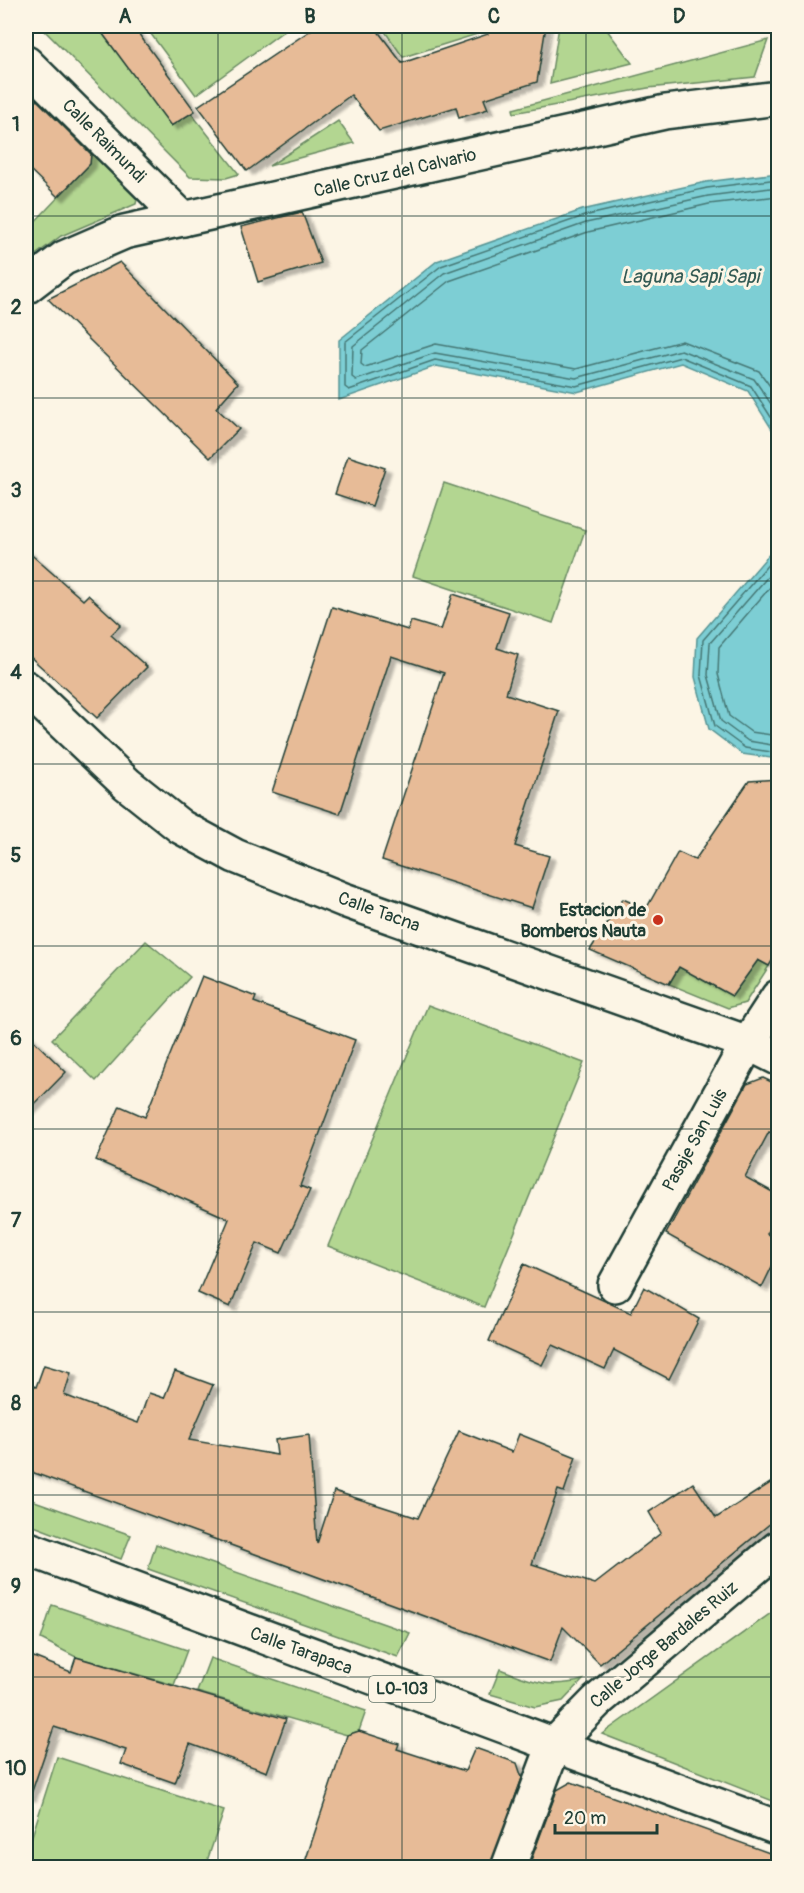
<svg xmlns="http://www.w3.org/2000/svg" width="804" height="1893" font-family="Pangolin,sans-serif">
	<defs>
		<filter id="shadow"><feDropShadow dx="6" dy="4" stdDeviation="1.5" flood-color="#0004"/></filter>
	</defs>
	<rect width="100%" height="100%" fill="#fcf5e5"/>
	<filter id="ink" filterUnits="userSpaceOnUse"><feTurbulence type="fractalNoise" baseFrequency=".0167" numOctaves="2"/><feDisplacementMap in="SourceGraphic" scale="12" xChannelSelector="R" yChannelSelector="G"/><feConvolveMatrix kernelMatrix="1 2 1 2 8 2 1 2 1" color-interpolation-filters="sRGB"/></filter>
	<g filter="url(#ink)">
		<g fill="#b3d691" stroke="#698a62" stroke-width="1.5">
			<polygon points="40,26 97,26 171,125 191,113 239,174 226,178 190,177"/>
			<polygon points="145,26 281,26 285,30 196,95"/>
			<polygon points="381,26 485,26 484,32 403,57"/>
			<polygon points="559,26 604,26 632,63 550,84"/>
			<polygon points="768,40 755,77 648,88 514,113 513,109"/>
			<polygon points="338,121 354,143 269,166"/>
			<polygon points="91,147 138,195 136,204 61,236 26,262 26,231 90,164"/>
			<polygon points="444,483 585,530 553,623 413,576"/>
			<polygon points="146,941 190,977 96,1081 52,1039"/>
			<polygon points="758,960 769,966 745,1003 728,1008 669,984 679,967 732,996"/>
			<polygon points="428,1005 584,1063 484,1307 328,1246"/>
			<polygon points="26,1498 131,1535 121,1559 26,1523"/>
			<polygon points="156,1544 410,1633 398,1657 148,1569"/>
			<polygon points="52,1605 187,1650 174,1685 76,1657 41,1639"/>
			<polygon points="778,1608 778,1803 602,1734"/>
			<polygon points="210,1658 366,1711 359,1731 347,1735 197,1692"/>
			<path d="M500 1669C532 1681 548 1689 583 1680L563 1701 535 1707 490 1694Z"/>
			<polygon points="57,1757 224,1811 205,1867 26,1867 26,1855"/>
		</g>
		<g fill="#7dced4" stroke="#579494" stroke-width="1.5">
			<polygon points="778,173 778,439 748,391 681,363 577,392 436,366 339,400 339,340 437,261 582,210 706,182"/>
			<polygon points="778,544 778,759 742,754 709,729 695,677 697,638"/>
		</g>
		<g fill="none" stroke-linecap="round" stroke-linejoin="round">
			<g stroke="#457774" stroke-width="1.5">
				<polyline points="778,179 707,188 584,216 441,266 345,342 345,387 349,390 435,360 576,386 681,357 751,386 778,428"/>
				<polyline points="778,187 708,196 586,223 444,273 353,346 352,377 356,380 435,353 576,378 681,350 754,379 778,414"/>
				<polyline points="778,196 709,204 588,232 449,281 362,350 361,364 365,367 436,344 576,369 682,341 759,371 778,397"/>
				<polyline points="778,553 703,640 701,675 715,726 745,748 778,753"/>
				<polyline points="778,565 710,643 708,675 721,721 748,741 778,746"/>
				<polyline points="778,578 719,647 718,674 729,716 751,732 778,736"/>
			</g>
		</g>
		<g fill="#e7bb97" stroke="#1f3d34" stroke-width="1.5" filter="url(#shadow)">
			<polygon points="97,26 133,26 195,111 171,126"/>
			<polygon points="317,26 374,26 402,63 488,34 489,26 546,26 537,82 484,99 488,109 459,118 456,107 379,131 351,95 247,171 198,106"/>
			<polygon points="26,89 91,154 90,164 58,197 26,166"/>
			<polygon points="302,212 321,263 258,282 241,227"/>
			<polygon points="120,262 238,383 216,408 239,429 210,458 48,299"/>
			<polygon points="348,456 385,468 372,506 335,494"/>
			<polygon points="26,550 83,600 88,595 121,625 111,635 147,667 97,718 26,653"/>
			<polygon points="453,594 509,612 497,648 518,655 506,694 559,711 515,846 549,856 532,908 382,860 444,673 391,656 340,814 272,792 332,607 408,630 411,621 441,630"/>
			<polygon points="778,779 778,951 769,966 758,960 732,996 679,967 669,984 590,950 623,899 646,909 678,852 695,860 749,781"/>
			<polygon points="202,976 256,997 254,1002 355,1040 300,1186 310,1190 281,1253 257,1243 230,1307 198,1293 229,1219 96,1160 120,1106 145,1117"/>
			<polygon points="26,1033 66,1072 26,1113"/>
			<polygon points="763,1078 778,1085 778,1135 769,1132 745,1177 778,1195 778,1214 767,1234 778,1240 778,1254 762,1287 666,1234 747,1084"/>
			<polygon points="524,1264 631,1313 644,1287 699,1319 669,1379 614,1350 605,1369 552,1345 542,1365 489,1341"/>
			<polygon points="44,1365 71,1373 64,1395 138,1423 149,1393 164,1398 175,1371 213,1385 189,1440 277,1455 275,1440 309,1435 317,1544 334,1491 418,1518 459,1431 512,1452 519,1434 576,1457 564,1492 558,1490 532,1564 595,1584 661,1533 649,1512 693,1483 716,1518 778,1478 778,1517 600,1664 563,1627 550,1662 26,1470 26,1383 36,1387"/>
			<polygon points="26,1654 71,1672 76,1657 286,1719 267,1772 190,1744 175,1783 121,1764 126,1750 54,1727 30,1797 26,1796"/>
			<polygon points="359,1731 399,1744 397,1749 465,1771 475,1748 517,1763 522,1778 490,1868 303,1868 347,1735"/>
			<polygon points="571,1782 778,1856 778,1868 542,1868 530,1863 557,1790"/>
		</g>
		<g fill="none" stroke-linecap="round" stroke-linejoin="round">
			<g stroke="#1f3d34" stroke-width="38">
				<g id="minor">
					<polyline points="26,63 183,219"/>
					<polyline points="26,287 64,258 124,232 665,112 778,98"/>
					<polyline points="26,688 127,784 181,827 235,856 344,900 748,1043 778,1058"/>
					<polyline points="615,1285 748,1043 778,997"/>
					<polyline points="508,1868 554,1745 597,1701 778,1548"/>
				</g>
			</g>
			<g stroke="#1f3d34" stroke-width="38">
				<polyline id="major" points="26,1548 778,1828"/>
			</g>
			<use href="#minor" stroke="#fcf5e5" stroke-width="33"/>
			<use href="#major" stroke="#fcf5e5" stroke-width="33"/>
		</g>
	</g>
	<path fill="none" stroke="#1f3d34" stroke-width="1.5" stroke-opacity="0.55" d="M218 26V1868M402 26V1868M586 26V1868M26 216H778M26 398H778M26 581H778M26 764H778M26 946H778M26 1129H778M26 1312H778M26 1495H778M26 1677H778"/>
	<circle fill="#c8321e" stroke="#fcf5e5" stroke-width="2" cx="658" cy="920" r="6"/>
	<g text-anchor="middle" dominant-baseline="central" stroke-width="6" stroke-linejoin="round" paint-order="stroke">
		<rect fill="#fcf5e5" stroke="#617469" stroke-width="1.5" x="369" y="1676" width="66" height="26" rx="4.5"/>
		<g font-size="16" font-weight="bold" fill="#1f3d34">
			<text x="402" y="1689">LO-103</text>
		</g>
		<g font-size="18" fill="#1f3d34" stroke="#fcf5e5">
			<text transform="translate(104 141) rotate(45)">Calle Raimundi</text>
			<text transform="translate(395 173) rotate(-13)">Calle Cruz del Calvario</text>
			<text transform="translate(379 912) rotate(20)">Calle Tacna</text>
			<text transform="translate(695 1140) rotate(-61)">Pasaje San Luis</text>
			<text transform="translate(664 1645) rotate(-40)">Calle Jorge Bardales Ruiz</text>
			<text transform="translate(301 1651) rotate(20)">Calle Tarapaca</text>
		</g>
		<g font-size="18" font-weight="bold" fill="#1f3d34" stroke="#fcf5e5" text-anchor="end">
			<text x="646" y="910">Estacion de<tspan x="646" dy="21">Bomberos Nauta</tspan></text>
		</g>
		<g font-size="20" font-style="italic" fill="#325a54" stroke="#fcf5e5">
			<text x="690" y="276">Laguna Sapi Sapi</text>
		</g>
	</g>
	<rect width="804" height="1893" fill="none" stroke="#fcf5e5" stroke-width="66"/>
	<path d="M555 1824v9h102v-9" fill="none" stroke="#1f3d34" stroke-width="3"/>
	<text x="564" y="1824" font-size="18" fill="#1f3d34" stroke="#fcf5e5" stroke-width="4.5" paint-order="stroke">20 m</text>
	<rect x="33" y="33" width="738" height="1827" fill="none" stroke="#1f3d34" stroke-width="2"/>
	<g font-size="20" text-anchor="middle" font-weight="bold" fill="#1f3d34">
		<text x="125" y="23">A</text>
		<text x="310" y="23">B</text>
		<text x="494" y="23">C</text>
		<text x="679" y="23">D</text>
		<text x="16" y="131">1</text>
		<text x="16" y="314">2</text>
		<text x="16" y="497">3</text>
		<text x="16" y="679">4</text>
		<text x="16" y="862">5</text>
		<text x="16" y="1045">6</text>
		<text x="16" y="1227">7</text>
		<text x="16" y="1410">8</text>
		<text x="16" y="1593">9</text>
		<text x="16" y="1775">10</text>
	</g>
</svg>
